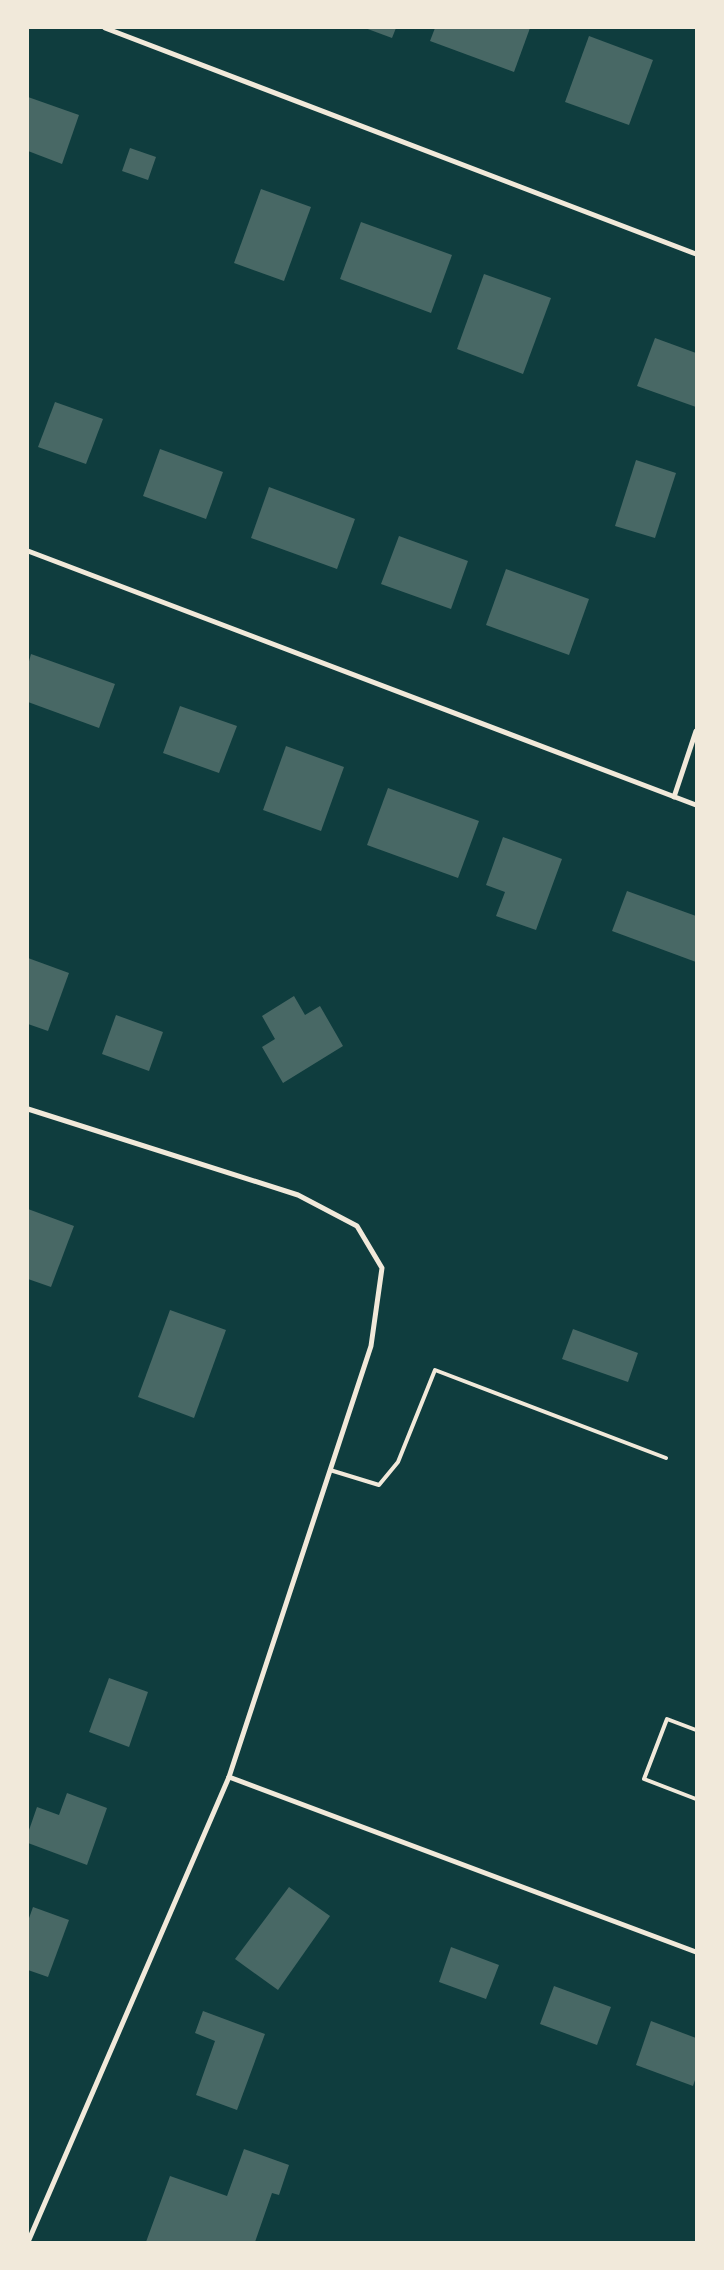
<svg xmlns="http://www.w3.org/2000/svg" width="724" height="2270" font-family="Rubik,sans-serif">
	<rect width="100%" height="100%" fill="#0f3d3e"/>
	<g fill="#486865">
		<polygon points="365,28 396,28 392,38"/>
		<polygon points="435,28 530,28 514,72 430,41"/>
		<polygon points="589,36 653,60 629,125 565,102"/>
		<polygon points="28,97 79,115 62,164 28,151"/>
		<polygon points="130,148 156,157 148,180 122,171"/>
		<polygon points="261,189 311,207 284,281 234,263"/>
		<polygon points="361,222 452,255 431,313 340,279"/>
		<polygon points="484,274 551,298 523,374 457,349"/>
		<polygon points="655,338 696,353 696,407 637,386"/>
		<polygon points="55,402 103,419 86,464 38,447"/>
		<polygon points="160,449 223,472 206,519 143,496"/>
		<polygon points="636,460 676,473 655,538 615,526"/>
		<polygon points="269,487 355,519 337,569 251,538"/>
		<polygon points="399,536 468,561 451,609 381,584"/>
		<polygon points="506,569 589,599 569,655 486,625"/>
		<polygon points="31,654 115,684 99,728 28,702 28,665"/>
		<polygon points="180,706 237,726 219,773 163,753"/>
		<polygon points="286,746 344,767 321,831 263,810"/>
		<polygon points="388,788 479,821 458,878 367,845"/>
		<polygon points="503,837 562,859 536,930 496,916 505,892 486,885"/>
		<polygon points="627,891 696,916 696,962 612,931"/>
		<polygon points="28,958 69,973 48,1031 28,1024"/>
		<polygon points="294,996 305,1015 320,1006 343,1046 283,1083 262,1047 275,1039 262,1016"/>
		<polygon points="116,1015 163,1032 149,1071 102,1054"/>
		<polygon points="28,1209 74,1226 51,1287 28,1279"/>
		<polygon points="170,1310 226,1330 194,1418 138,1397"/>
		<polygon points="573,1329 638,1353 628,1382 562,1359"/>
		<polygon points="109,1678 148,1692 129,1747 89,1732"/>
		<polygon points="67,1793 107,1808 87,1865 28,1843 28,1833 37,1807 59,1815"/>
		<polygon points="289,1887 330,1916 278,1990 235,1959"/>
		<polygon points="33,1907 69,1920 48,1977 28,1970 28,1921"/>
		<polygon points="451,1947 499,1965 486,1999 439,1982"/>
		<polygon points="554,1986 611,2007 597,2045 540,2024"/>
		<polygon points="203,2011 265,2034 237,2110 196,2095 215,2041 195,2033"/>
		<polygon points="651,2021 696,2038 696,2077 693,2086 636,2065"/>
		<polygon points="244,2149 289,2165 279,2195 272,2193 255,2242 146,2242 170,2176 227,2196"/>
	</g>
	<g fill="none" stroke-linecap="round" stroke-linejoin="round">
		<g stroke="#f1e9da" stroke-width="4">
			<polyline points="330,1470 379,1485 398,1462 435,1370 666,1458"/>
			<polyline points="696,1730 667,1719 644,1779 696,1799"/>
		</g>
		<g stroke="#f1e9da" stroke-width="5">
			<polyline points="105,28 696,254"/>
			<polyline points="28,551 696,805"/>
			<polyline points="674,797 696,731"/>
			<polyline points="28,1109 298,1195 357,1226 382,1268 371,1346 229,1777 28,2242"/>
			<polyline points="229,1777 696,1952"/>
		</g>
	</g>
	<rect width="724" height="2270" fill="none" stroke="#f1e9da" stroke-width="58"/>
</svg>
